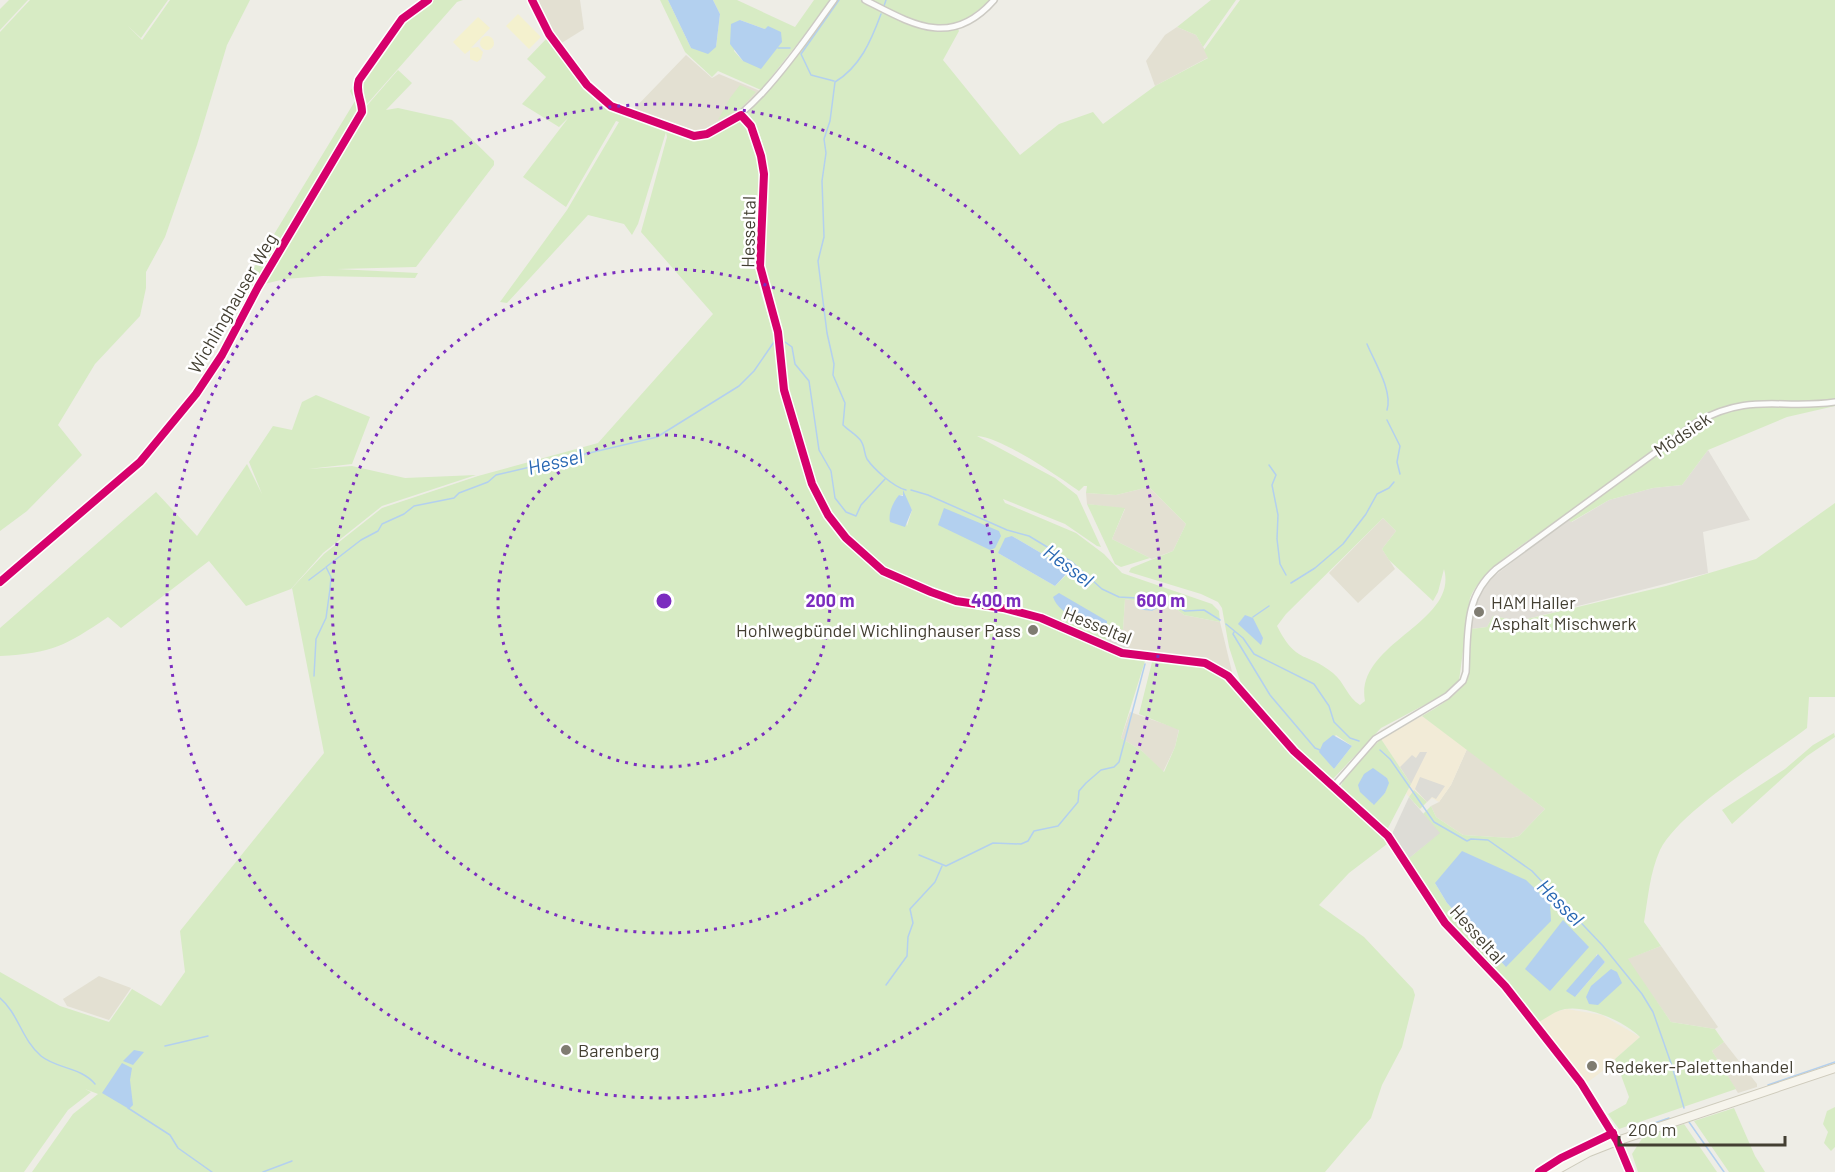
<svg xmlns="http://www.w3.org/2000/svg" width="1835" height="1172" font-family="Barlow,sans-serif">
	<rect width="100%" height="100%" fill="#eeede6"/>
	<g fill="#e3e0d2">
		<polygon points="535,0 580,0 584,29 560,44"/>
		<polygon points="1177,27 1196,35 1209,57 1155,86 1146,61 1165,35"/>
		<polygon points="686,55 712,78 719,74 760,91 741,110 719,124 696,134 685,132 634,109"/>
		<polygon points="1149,487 1186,524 1173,551 1152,559 1112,539 1125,509 1087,504 1086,493 1116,495"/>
		<polygon points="1383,518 1396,531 1382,549 1395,569 1358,603 1329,573"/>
		<polygon points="1125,599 1174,607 1184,615 1220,622 1233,676 1205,660 1129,652 1104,643 1111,626 1123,630"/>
		<polygon points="1130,712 1179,729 1175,747 1163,772 1142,751 1121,738"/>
		<polygon points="1467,749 1545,809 1519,836 1511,838 1463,835 1436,817 1431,806 1439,802 1451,785"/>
		<polygon points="1661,946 1718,1027 1715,1029 1671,1022 1627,959"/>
		<polygon points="99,976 131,988 109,1020 67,1006 63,999"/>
		<polygon points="1724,1042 1757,1084 1757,1087 1738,1093 1712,1051"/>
	</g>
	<g fill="#f2ebd7">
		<polygon points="1422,716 1467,749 1451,785 1439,802 1432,798 1427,802 1415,790 1409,797 1406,793 1411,784 1381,739"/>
		<polygon points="1567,1009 1602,1015 1640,1037 1615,1059 1616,1061 1585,1084 1539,1022 1554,1012"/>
	</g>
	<polygon fill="#e1ded7" points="1708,450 1750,520 1703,532 1708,573 1519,621 1493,616 1487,627 1471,629 1473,605 1481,589 1493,577 1568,519 1572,522 1609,500 1653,488 1682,485"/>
	<g fill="#d7ebc4" fill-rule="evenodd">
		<polygon points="9,0 28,0 0,30 0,9"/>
		<polygon points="30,0 168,0 141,38 128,26 142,40 170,0 250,0 227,45 197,145 165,237 146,272 146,288 140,316 95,364 58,425 82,455 27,511 0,531 0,32"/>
		<path d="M433 0H463L457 2 360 112 252 293 242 287 355 101 350 91C381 58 393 24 433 0Z"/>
		<path d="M660 0H668L691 48 716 47 720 14 713 0H737L795 27 814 0H832L761 90 718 71 712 77 685 52ZM740 20 765 29 743 61 734 51Z"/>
		<path d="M839 0H860L878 8 869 0H991L964 21 939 26 940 31 958 29 959 31 943 60 1020 155 1059 124 1093 112 1103 124 1155 86 1208 58 1204 50 1240 0H1835V406L1787 417 1708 450 1682 485 1653 488 1609 500 1571 522 1565 516C1536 536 1484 565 1470 598L1459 681 1445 694 1381 728 1333 779 1329 780 1296 750 1241 684 1229 647 1222 608 1218 602 1201 594 1129 572 1131 568 1173 551 1186 524 1149 487 1116 495 1086 493 1087 486H1084L1079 491C1056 475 1003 438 977 436L1055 478 1077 495 1101 547 1097 546 1065 524 1003 499 1005 503 1076 533 1104 554 1122 573 1212 604 1219 611 1220 622 1184 615 1174 607 1125 599 1123 630 1111 626 1104 643 1098 639 1095 644 1114 653 1145 661 1121 738 1142 751 1164 772 1175 747 1179 730 1139 714 1152 662 1202 665 1222 675 1293 754 1383 838 1387 844 1349 873 1319 905 1364 937 1413 989 1415 995 1402 1047 1382 1085 1371 1118 1325 1172H32L73 1114 98 1094 85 1089 91 1092 68 1110 24 1172H0V972L60 1006 109 1022 132 989 161 1006 185 972 180 931 324 753 292 588 324 554 382 508 478 476 598 443 713 314 641 232 667 137 666 132 638 224 632 235 624 224 588 215 507 303 500 302 567 210 619 122 616 121 566 207 523 177 569 117 559 127 522 104 546 77 527 59 548 37 578 77 611 109 693 138 708 135 739 120C775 159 752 220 756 268 759 295 772 322 777 349L784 358C784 324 767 293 764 259 759 210 781 155 747 112L790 65ZM899 495H904L912 510 907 526ZM1383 518 1396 531 1382 549 1389 560 1433 601 1438 592 1444 569C1459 623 1354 643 1365 701L1360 705C1347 697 1345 683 1333 673 1306 651 1297 665 1277 626L1286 614ZM1012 536 1068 569 1069 572 1055 586 998 553ZM1336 735 1352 746 1334 769 1320 750Z"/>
		<polygon points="1211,0 1236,0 1203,47 1196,35 1177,27"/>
		<polygon points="398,70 412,83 386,110 398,108 452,120 494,161 494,165 416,267 337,269 418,273 415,278 323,276 285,279 260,285 364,109"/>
		<polygon points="740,85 756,92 740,109 718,120 730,98"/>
		<path d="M316 395 370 417 352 464 308 469 352 466 405 478 476 475 382 506 323 553 291 589 246 606 209 561 121 628 108 617C65 646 53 653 0 656V628L156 492 197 536 247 464 262 494 249 462 273 426 292 430 302 402Z"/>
		<path d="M1835 503V697H1809L1807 728C1769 757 1680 810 1660 850 1650 872 1648 898 1644 922L1661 946 1628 959 1671 1022 1715 1029 1724 1042 1712 1051 1736 1089 1619 1129 1608 1114 1626 1104 1629 1097 1615 1059 1640 1037C1624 1021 1587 1005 1565 1009 1555 1011 1548 1017 1539 1022L1508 981 1448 921 1408 859 1439 833 1423 814 1431 806 1436 817 1463 835 1511 838 1519 836 1545 809 1422 716C1439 706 1458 696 1468 678L1471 629 1487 627 1493 616 1519 621 1666 586 1756 559ZM1435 883 1506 967 1447 903ZM1597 954 1605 962 1575 997Z"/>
		<polygon points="1087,504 1125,508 1112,539 1150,558 1121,567 1115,564"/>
		<polygon points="1834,733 1835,737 1807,756 1732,824 1722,810 1785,769 1813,745"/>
		<path d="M1381 739 1411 784 1388 828 1381 826 1346 794 1341 786 1345 776ZM1382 775 1387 778 1385 793 1372 804Z"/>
		<polygon points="1414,790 1427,802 1420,809 1409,797"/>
		<polygon points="1835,1107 1835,1147 1831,1151 1824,1143 1828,1132 1823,1124 1827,1111"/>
		<polygon points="1734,1108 1755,1156 1765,1172 1729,1172 1694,1121"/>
		<polygon points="1684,1124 1717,1172 1638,1172 1632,1154 1643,1137"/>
	</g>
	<g fill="#f4f1ce">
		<polygon points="518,14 541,37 529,49 506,26"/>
		<polygon points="478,17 490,28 471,48 478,47 483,52 481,59 477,62 470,59 470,50 465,54 453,42"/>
		<circle cx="487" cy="43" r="7"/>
	</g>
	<g fill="#dddcd6">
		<polygon points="1111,629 1132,638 1127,651 1106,642"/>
		<polygon points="1420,752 1427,752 1411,784 1400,767 1412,755 1416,758"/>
		<polygon points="1420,777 1445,786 1436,799 1432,797 1427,802 1415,789"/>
		<polygon points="1409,797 1440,833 1408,859 1391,836"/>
	</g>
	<g fill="#b3d0ef">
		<polygon points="668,0 713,0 720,14 716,47 708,54 691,48"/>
		<polygon points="740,20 765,29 768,26 781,32 782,42 761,69 743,61 730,44 731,24"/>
		<path d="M903 490 912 510 905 527 890 522C888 513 893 502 899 495L903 496Z"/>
		<polygon points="944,508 999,531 1001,536 995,548 990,550 938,525"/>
		<polygon points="1012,536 1068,569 1069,571 1055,586 998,553 1005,538"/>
		<path d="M1059 593 1107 621V629C1090 627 1059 615 1053 597Z"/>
		<polygon points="1245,615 1253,618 1263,638 1261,645 1238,624"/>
		<polygon points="1333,735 1352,746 1334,769 1319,752 1323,743"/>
		<polygon points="1373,768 1387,778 1389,783 1385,793 1374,805 1360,792 1358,785 1364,774"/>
		<polygon points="1462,851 1526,880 1550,903 1551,921 1506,967 1447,903 1435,883"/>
		<polygon points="1563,920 1589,947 1550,991 1525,969"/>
		<polygon points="1598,954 1605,962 1575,997 1566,991"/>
		<polygon points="1611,969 1617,972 1622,983 1598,1005 1589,1004 1586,997 1591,986"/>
		<polygon points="134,1050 144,1052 133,1065 123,1061"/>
		<polygon points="122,1063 132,1068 130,1080 133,1105 129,1109 102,1093"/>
	</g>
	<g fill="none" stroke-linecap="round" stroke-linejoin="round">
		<g stroke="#b3d0ef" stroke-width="1.5">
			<polyline points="884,6 886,0"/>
			<path d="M881 14C871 41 860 67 835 82L830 121 824 139 826 153 822 181 824 237 818 261 827 333 834 364 833 375 845 403 843 425C849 431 857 435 861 441 865 447 864 454 867 459 873 468 893 487 906 490"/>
			<polyline points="778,48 790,48"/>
			<polyline points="834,81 811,75 801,54 839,0"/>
			<polyline points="785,342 792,347 795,364 809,381 819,450 831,471 835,498 846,512 856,516 861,505 885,479"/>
			<path d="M1367 344C1374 361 1393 391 1387 410"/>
			<polyline points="1387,420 1400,446 1397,462 1400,474"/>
			<polyline points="1269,465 1276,475 1272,485 1278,515 1277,539 1280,564 1286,575"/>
			<polyline points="911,490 928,495 1007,530 1029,536 1072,562 1102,589 1119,597 1137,598 1141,609 1152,610 1167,601 1185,611 1204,610 1220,620"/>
			<polyline points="309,580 325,568"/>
			<polyline points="1291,583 1315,568 1343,544 1366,514 1377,494 1389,488 1394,482"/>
			<polyline points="1253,617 1269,606"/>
			<polyline points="1226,624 1243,638 1254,654 1314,684 1329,706 1334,722 1350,738 1359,741"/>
			<polyline points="1234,632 1233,634 1270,695 1315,748 1320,750"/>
			<polyline points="314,676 316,639 326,618 330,589 331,577 326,567 361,540 378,531 382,524 404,514 414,506 454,498 459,493 488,482 496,475 657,437 739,386 754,371 774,342"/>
			<polyline points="1380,750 1390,759 1434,822 1467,841 1471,839 1488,840 1532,871 1603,946 1642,994 1653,1012 1672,1066 1684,1108"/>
			<polyline points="919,855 946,866 993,843 1021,844 1028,841 1034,831 1058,826 1078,802 1079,791 1086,783 1101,770 1114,767 1119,762 1145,664"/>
			<polyline points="886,985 907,956 908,937 913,923 910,909 935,882 942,866"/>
			<path d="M0 998C18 1013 22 1040 41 1056 57 1069 81 1067 95 1084"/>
			<polyline points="165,1046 208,1036"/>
			<polyline points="1768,1085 1835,1062"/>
			<polyline points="128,1108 170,1135 178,1148 212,1172"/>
			<polyline points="1689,1122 1724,1172"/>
			<polyline points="1634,1130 1669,1118"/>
			<polyline points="263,1172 292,1161"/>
			<polyline points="1545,1172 1600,1142"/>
		</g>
		<g stroke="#cccac3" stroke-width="8">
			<g id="minor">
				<path d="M532 0 549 34 587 85 611 106 694 136C744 135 806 38 834 0"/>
				<path d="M865 0C912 24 951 49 994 0"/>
				<polyline points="741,115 751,126 761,156 764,174 760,266 778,332 784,390 812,484 828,515 846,538 883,571 931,592 956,601 1003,608 1041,618 1122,653 1205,663 1228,676 1294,751 1388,836 1445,923 1505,986 1581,1083 1617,1141 1630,1172"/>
				<path d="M0 582 140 462 196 394 222 355 258 287 362 112C362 100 355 92 359 80L402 19 428 0"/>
				<path d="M1333 787 1375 739 1447 696 1463 681 1466 672C1468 632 1464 597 1496 569L1697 422C1751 392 1781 410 1835 402"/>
			</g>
		</g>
		<g stroke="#cecbbc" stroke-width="10">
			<polyline id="secondary" points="1553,1172 1589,1152 1617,1141 1835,1068"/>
		</g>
		<use href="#minor" stroke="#fcfcfb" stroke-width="5"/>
		<use href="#secondary" stroke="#f6f4ec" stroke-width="8"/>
		<g stroke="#fff" stroke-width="11">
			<g id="cycleway">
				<polyline points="532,0 549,34 587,85 611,106 694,136 707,134 741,115 751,126 761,156 764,174 760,266 778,332 784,390 812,484 828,515 846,538 883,571 931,592 956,601 1003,608 1041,618 1122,653 1205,663 1228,676 1294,751 1388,836 1445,923 1505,986 1581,1083 1617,1141 1630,1172"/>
				<path d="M0 582 140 462 196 394 222 355 258 287 362 112C362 100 355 92 359 80L402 19 428 0"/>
				<polyline points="1539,1172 1561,1158 1613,1133"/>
			</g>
		</g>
		<use href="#cycleway" stroke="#d6006c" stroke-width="8"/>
	</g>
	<g fill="none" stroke="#7b2cbf" stroke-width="3" stroke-dasharray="3 6">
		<circle cx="664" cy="601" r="166"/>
		<circle cx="664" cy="601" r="332"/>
		<circle cx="664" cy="601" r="497"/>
	</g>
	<g fill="#7f7c71" stroke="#fff" stroke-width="2">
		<circle cx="1479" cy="612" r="6"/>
		<circle cx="1033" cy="630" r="6"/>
		<circle cx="566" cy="1050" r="6"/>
		<circle cx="1592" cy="1066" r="6"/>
	</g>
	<g text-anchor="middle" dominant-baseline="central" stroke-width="5" stroke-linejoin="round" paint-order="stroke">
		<g font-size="18" fill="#433f32" stroke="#fff">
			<text transform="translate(748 232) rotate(-89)">Hesseltal</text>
			<text transform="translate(232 303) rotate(-60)">Wichlinghauser Weg</text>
			<text transform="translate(1682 434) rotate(-34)">Mödsiek</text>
			<text transform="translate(1098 625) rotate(22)">Hesseltal</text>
			<text transform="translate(1478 934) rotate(48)">Hesseltal</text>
		</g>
		<g font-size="18" fill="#433f32" stroke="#fff" text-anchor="start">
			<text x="1491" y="602">HAM Haller<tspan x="1491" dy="21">Asphalt Mischwerk</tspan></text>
			<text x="1021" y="630" text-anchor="end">Hohlwegbündel Wichlinghauser Pass</text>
			<text x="578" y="1050">Barenberg</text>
			<text x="1604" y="1066">Redeker-Palettenhandel</text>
		</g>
		<g font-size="20" font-style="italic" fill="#2867b3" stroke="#fff">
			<text transform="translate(555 461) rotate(-13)">Hessel</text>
			<text transform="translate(1069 565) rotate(37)">Hessel</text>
			<text transform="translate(1561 902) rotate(45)">Hessel</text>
		</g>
	</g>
	<circle cx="664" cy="601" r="9" fill="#7b2cbf" stroke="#fff" stroke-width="3"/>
	<g font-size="18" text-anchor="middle" font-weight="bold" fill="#7b2cbf" stroke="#fff" stroke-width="5" stroke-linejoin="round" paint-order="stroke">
		<text x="830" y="607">200 m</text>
		<text x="996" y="607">400 m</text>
		<text x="1161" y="607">600 m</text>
	</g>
	<path d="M1619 1136v9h166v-9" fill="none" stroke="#433f32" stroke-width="3"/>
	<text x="1628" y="1136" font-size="18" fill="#433f32" stroke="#ffffff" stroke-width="4.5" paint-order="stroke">200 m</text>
</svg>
